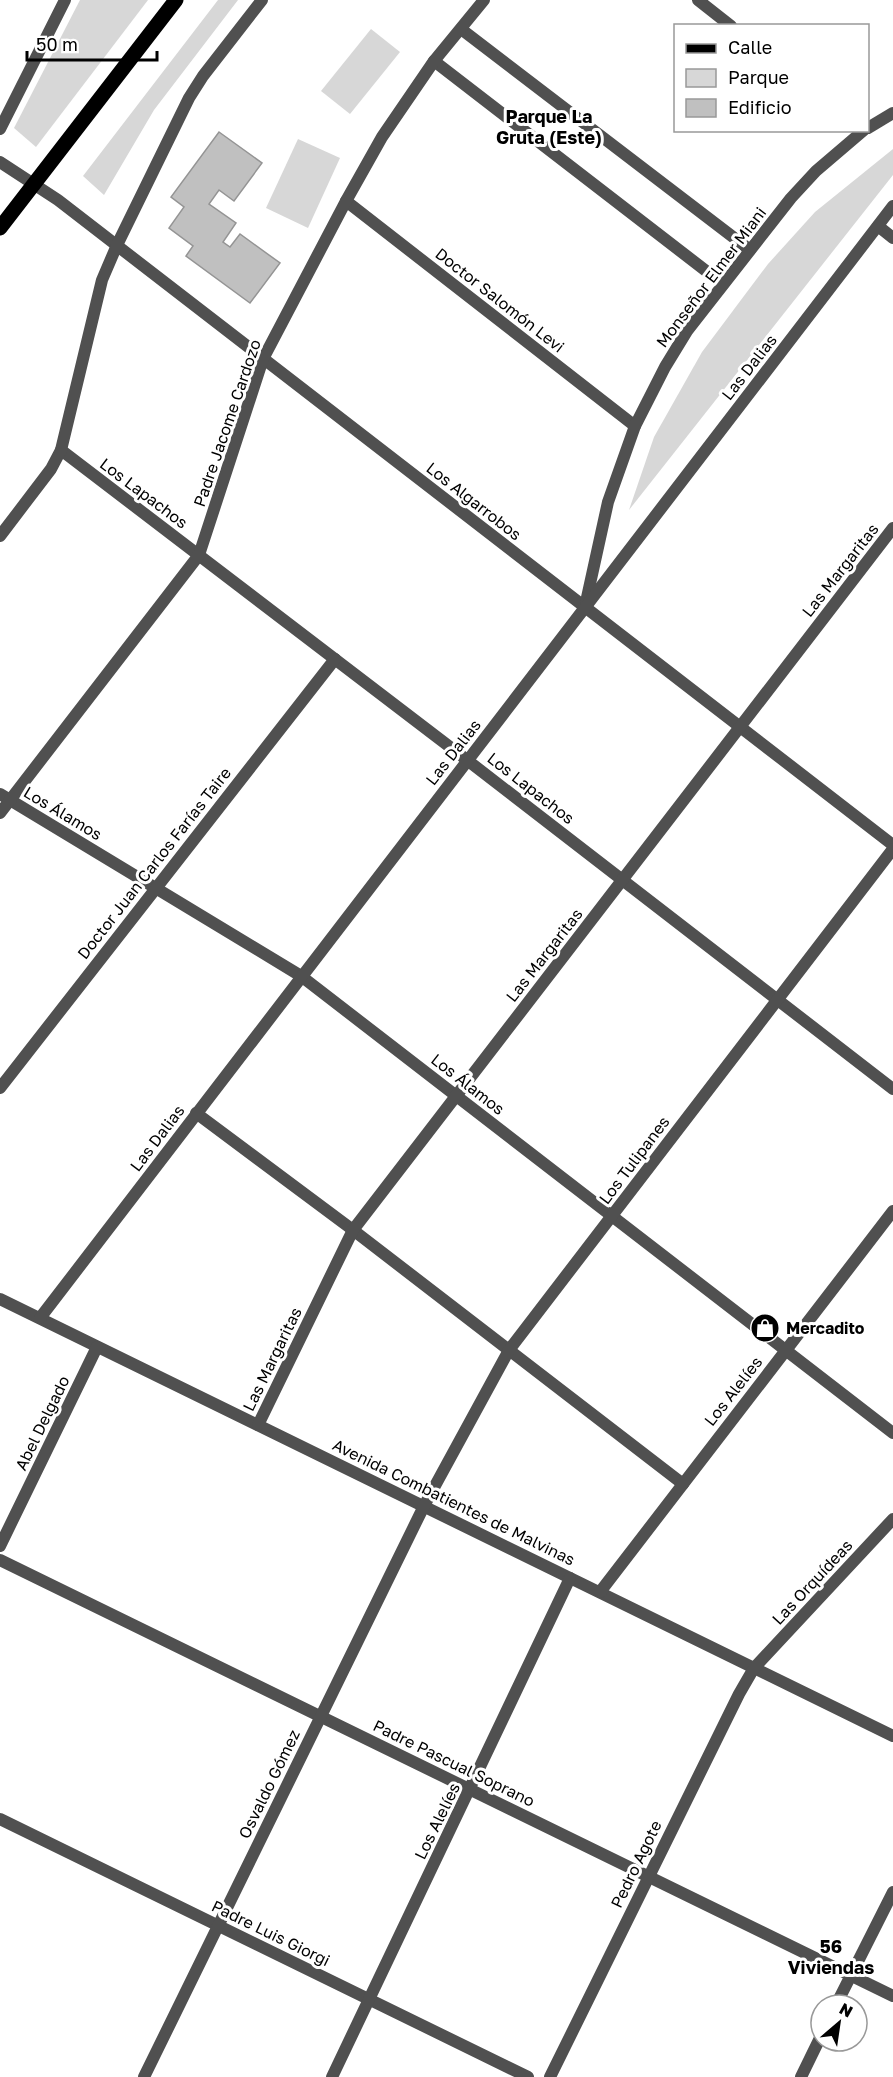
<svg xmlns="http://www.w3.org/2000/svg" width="893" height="2077" font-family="'Golos Text',sans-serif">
	<rect width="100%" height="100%" fill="#fff"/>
	<g fill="#d7d7d7">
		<polygon points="80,0 148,0 36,147 14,128"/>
		<polygon points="218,0 238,0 154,110 104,195 83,176"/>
		<polygon points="371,29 400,52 350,114 321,91"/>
		<polygon points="298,139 340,158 308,228 266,208"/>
		<polygon points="893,149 893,175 629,510 654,437 702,352 768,264 815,212"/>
	</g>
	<polygon fill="#c0c0c0" stroke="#949494" stroke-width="1.5" points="219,132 262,163 234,201 219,190 209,204 236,223 223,242 230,247 240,234 280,263 250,303 186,256 193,246 169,228 184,207 171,197"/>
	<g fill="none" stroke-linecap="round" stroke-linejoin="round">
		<g stroke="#505050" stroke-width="12">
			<polyline points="698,0 731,26"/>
			<polyline points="461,29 750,250"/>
			<polyline points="434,61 723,284"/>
			<polyline points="868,128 893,113"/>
			<polyline points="0,129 65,0"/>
			<polyline points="0,162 58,200 893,845"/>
			<polyline points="346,201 635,426"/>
			<polyline points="878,226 893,238"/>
			<polyline points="61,450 467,760 893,1089"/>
			<polyline points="0,536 51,469 61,450 102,280 117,245 189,98 203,76 262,0"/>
			<polyline points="586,602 608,502 635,426 665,367 687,331 791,198 816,171 864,130"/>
			<polyline points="0,794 301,976 893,1433"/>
			<polyline points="0,813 199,555 263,359 346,201 382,137 434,61 484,0"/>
			<polyline points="0,1088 335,659"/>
			<polyline points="196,1113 353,1230 683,1484"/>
			<polyline points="0,1299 893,1736"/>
			<polyline points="40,1318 893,206"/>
			<polyline points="258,1425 353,1230 893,528"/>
			<polyline points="0,1546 97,1347"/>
			<polyline points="0,1560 893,1996"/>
			<polyline points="600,1592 893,1211"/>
			<polyline points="0,1819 528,2077"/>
			<polyline points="836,2005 893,1892"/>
			<polyline points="144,2077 424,1506 509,1350 893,849"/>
			<polyline points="332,2077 570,1578"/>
			<polyline points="801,2077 821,2036"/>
		</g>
		<polyline stroke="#505050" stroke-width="12" points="550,2077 739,1694 754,1668 893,1519"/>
		<polyline stroke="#000" stroke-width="15" points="0,228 176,0"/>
	</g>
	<defs>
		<g id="shop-disc" transform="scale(1.5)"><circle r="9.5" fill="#000" stroke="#fff"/><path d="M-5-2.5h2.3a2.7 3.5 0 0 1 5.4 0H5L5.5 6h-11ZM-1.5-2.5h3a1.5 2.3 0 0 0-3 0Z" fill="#fff"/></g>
	</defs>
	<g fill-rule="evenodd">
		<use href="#shop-disc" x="765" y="1328"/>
	</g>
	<g text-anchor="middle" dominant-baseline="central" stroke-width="6" stroke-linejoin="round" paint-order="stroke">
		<g font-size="16" fill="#000" stroke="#fff">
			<text transform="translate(711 277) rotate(-53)">Monseñor Elmer Miani</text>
			<text transform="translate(500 300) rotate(38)">Doctor Salomón Levi</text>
			<text transform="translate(749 367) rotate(-52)">Las Dalias</text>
			<text transform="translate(227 423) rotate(-71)">Padre Jacome Cardozo</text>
			<text transform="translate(144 493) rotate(37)">Los Lapachos</text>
			<text transform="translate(474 501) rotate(38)">Los Algarrobos</text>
			<text transform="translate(840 570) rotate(-52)">Las Margaritas</text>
			<text transform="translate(453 752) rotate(-52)">Las Dalias</text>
			<text transform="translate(531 788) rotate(38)">Los Lapachos</text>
			<text transform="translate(63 813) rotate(31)">Los Álamos</text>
			<text transform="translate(154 863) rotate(-52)">Doctor Juan Carlos Farías Taire</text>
			<text transform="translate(544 955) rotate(-52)">Las Margaritas</text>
			<text transform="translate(468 1084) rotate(38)">Los Álamos</text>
			<text transform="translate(157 1138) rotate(-53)">Las Dalias</text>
			<text transform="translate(634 1160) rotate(-53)">Los Tulipanes</text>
			<text transform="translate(272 1359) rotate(-64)">Las Margaritas</text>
			<text transform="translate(733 1391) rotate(-52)">Los Alelíes</text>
			<text transform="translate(42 1423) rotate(-64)">Abel Delgado</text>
			<text transform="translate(454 1502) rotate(26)">Avenida Combatientes de Malvinas</text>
			<text transform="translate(812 1582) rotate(-47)">Las Orquídeas</text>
			<text transform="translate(454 1763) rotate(26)">Padre Pascual Soprano</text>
			<text transform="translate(269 1784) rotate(-64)">Osvaldo Gómez</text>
			<text transform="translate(437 1821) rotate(-64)">Los Alelíes</text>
			<text transform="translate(636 1864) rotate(-64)">Pedro Agote</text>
			<text transform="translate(271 1933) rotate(26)">Padre Luis Giorgi</text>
		</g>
		<g font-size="16" font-weight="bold" fill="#000" stroke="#fff" text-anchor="start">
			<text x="786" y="1328">Mercadito</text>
		</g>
		<g font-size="18" font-weight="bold" fill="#000" stroke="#fff">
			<text x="549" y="116">Parque La<tspan x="549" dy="21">Gruta (Este)</tspan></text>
			<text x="831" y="1946">56<tspan x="831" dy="21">Viviendas</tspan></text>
		</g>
	</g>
	<rect x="674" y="24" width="195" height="108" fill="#ffffff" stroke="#999999" stroke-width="1.5"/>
	<rect x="686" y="44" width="30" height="9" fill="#000000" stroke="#999999" stroke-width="1.5"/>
	<text x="728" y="54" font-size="18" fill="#000000">Calle</text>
	<rect x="686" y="69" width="30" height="18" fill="#d7d7d7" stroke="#999999" stroke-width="1.5"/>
	<text x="728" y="84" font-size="18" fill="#000000">Parque</text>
	<rect x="686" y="99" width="30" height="18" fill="#c0c0c0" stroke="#999999" stroke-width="1.5"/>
	<text x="728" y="114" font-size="18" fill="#000000">Edificio</text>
	<g transform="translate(839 2023) rotate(29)"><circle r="28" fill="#ffffff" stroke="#999999" stroke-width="1.5"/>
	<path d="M0-4.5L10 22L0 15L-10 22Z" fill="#000000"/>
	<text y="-9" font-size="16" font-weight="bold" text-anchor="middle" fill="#000000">N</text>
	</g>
	<path d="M27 51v9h130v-9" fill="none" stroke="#000000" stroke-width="3"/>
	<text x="36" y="51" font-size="18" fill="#000000" stroke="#ffffff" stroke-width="4.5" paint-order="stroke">50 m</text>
</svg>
